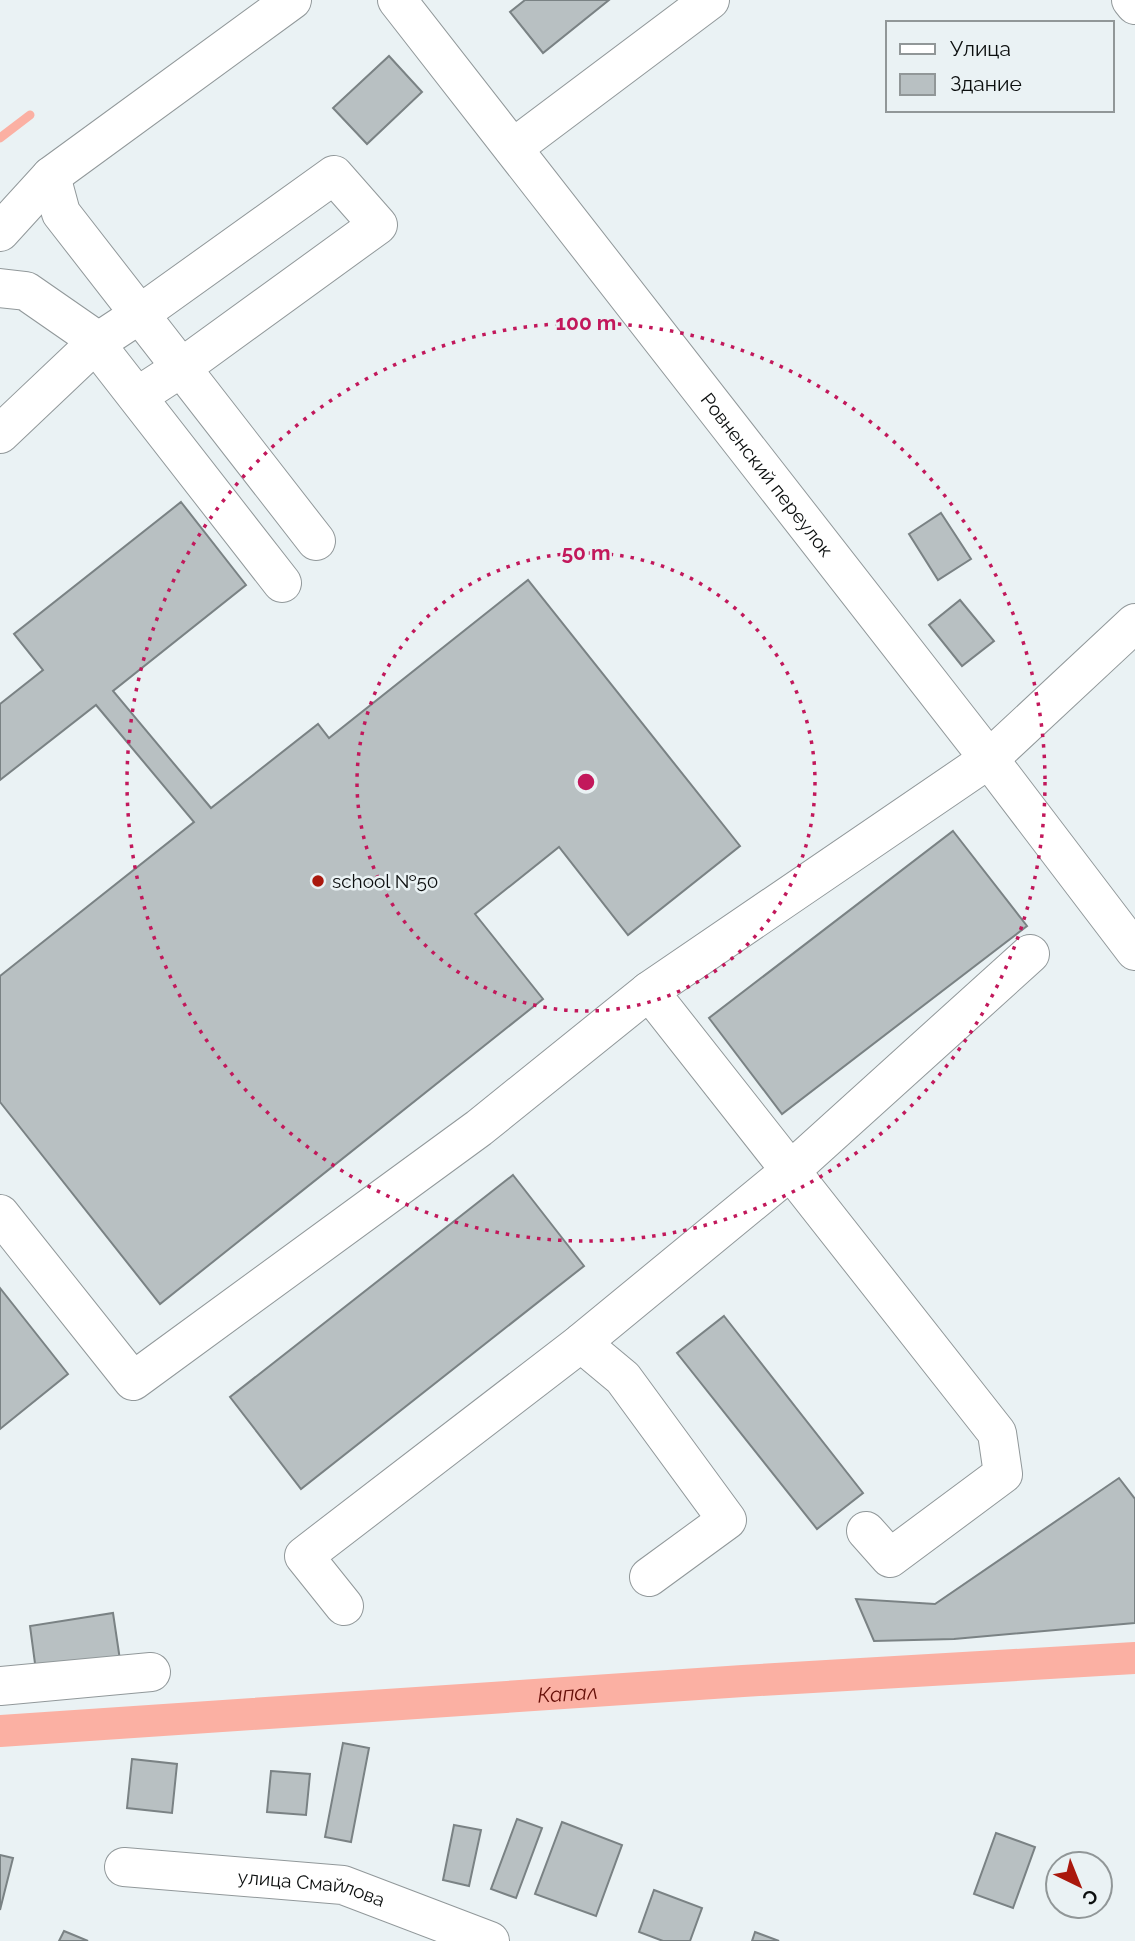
<svg xmlns="http://www.w3.org/2000/svg" width="1135" height="1941" font-family="Raleway,sans-serif">
	<rect width="100%" height="100%" fill="#eaf2f4"/>
	<g fill="none" stroke-linecap="round" stroke-linejoin="round">
		<polyline stroke="#fbb0a3" stroke-width="9" points="0,138 30,115"/>
		<path stroke="#fbb0a3" stroke-width="32" id="s1" d="M0 1731 743 1681 1135 1658"/>
	</g>
	<g fill="#b8c0c2" stroke="#7a8284" stroke-width="2">
		<polygon points="525,0 609,0 543,53 510,12"/>
		<polygon points="389,56 422,92 367,144 333,108"/>
		<polygon points="181,502 246,585 113,691 211,808 318,724 329,738 528,580 740,846 628,935 559,847 475,914 543,999 160,1304 0,1102 0,976 194,822 96,705 0,780 0,704 43,670 14,634"/>
		<polygon points="941,513 971,559 938,580 909,534"/>
		<polygon points="960,600 994,641 962,666 929,625"/>
		<polygon points="953,831 1027,926 782,1114 709,1018"/>
		<polygon points="513,1175 584,1266 301,1489 230,1397"/>
		<polygon points="0,1288 68,1374 0,1429"/>
		<polygon points="724,1316 863,1493 817,1529 677,1353"/>
		<polygon points="1119,1478 1135,1499 1135,1623 954,1639 874,1641 856,1599 935,1604"/>
		<polygon points="113,1613 120,1660 36,1671 30,1626"/>
		<polygon points="343,1743 369,1748 351,1842 325,1837"/>
		<polygon points="132,1759 177,1764 172,1813 127,1808"/>
		<polygon points="271,1771 310,1774 306,1815 267,1812"/>
		<polygon points="517,1819 542,1828 516,1898 491,1889"/>
		<polygon points="562,1822 622,1845 596,1916 535,1894"/>
		<polygon points="454,1825 481,1830 469,1886 443,1880"/>
		<polygon points="996,1833 1035,1847 1013,1908 974,1894"/>
		<polygon points="0,1855 13,1858 0,1910"/>
		<polygon points="654,1890 702,1908 690,1941 663,1941 639,1932"/>
		<polygon points="64,1931 88,1941 59,1941"/>
		<polygon points="755,1932 779,1941 752,1941"/>
	</g>
	<g fill="none" stroke-linecap="round" stroke-linejoin="round">
		<g stroke="#91989a" stroke-width="40">
			<g id="minor">
				<path id="s2" d="M397 0 989 759 1135 951"/>
				<polyline points="1131,0 1135,5"/>
				<polyline points="513,148 710,0"/>
				<polyline points="51,176 61,213 316,541"/>
				<polyline points="0,232 51,176 292,0"/>
				<polyline points="0,288 26,291 88,334 282,583"/>
				<polyline points="0,434 96,343 140,314 334,175 378,225 181,368 138,396"/>
				<polyline points="649,991 989,759 1135,623"/>
				<polyline points="0,1214 133,1381 479,1128 649,991 997,1433 1003,1474 890,1558 866,1531"/>
				<polyline points="581,1343 623,1378 727,1520 649,1577"/>
				<polyline points="344,1606 304,1556 581,1343 790,1171 1030,954"/>
				<polyline points="0,1686 151,1672"/>
				<path id="s3" d="M124 1867 343 1885 490 1941"/>
			</g>
		</g>
		<use href="#minor" stroke="#fff" stroke-width="38"/>
	</g>
	<g fill="none" stroke="#c2185b" stroke-width="3.5" stroke-dasharray="3.5 7">
		<circle cx="586" cy="782" r="229"/>
		<circle cx="586" cy="782" r="459"/>
	</g>
	<circle fill="#aa180d" stroke="#eaf2f4" stroke-width="2.5" cx="318" cy="881" r="7"/>
	<g text-anchor="middle" dominant-baseline="central" stroke-width="5" stroke-linejoin="round" paint-order="stroke">
		<g font-size="19" fill="#0c0f0f" stroke="#eaf2f4">
			<text stroke="none"><textPath href="#s2" startOffset="602">Ровненский переулок</textPath></text>
			<text stroke="none"><textPath href="#s3" startOffset="189">улица Смайлова</textPath></text>
		</g>
		<g font-size="19" fill="#0c0f0f" stroke="#eaf2f4" text-anchor="start">
			<text x="332" y="881">school №50</text>
		</g>
		<g font-size="21" font-style="italic" fill="#650e07" stroke="#eaf2f4">
			<text stroke="none"><textPath href="#s1" startOffset="569">Капал</textPath></text>
		</g>
	</g>
	<circle cx="586" cy="782" r="10" fill="#c2185b" stroke="#eaf2f4" stroke-width="3.5"/>
	<g font-size="21" text-anchor="middle" font-weight="bold" fill="#c2185b" stroke="#eaf2f4" stroke-width="5" stroke-linejoin="round" paint-order="stroke">
		<text x="586" y="330">100 m</text>
		<text x="586" y="560">50 m</text>
	</g>
	<rect x="886" y="21" width="228" height="91" fill="#eaf2f4" stroke="#919798" stroke-width="2"/>
	<rect x="900" y="44" width="35" height="10" fill="#ffffff" stroke="#919798" stroke-width="2"/>
	<text x="950" y="56" font-size="21" fill="#0c0f0f">Улица</text>
	<rect x="900" y="74" width="35" height="21" fill="#b8c0c2" stroke="#919798" stroke-width="2"/>
	<text x="950" y="91" font-size="21" fill="#0c0f0f">Здание</text>
	<g transform="translate(1079 1885) rotate(137)"><circle r="33" fill="#eaf2f4" stroke="#919798" stroke-width="2"/>
	<path d="M0-5L12 26L0 18L-12 26Z" fill="#aa180d"/>
	<text y="-10" font-size="19" font-weight="bold" text-anchor="middle" fill="#0c0f0f">С</text>
	</g>
</svg>
